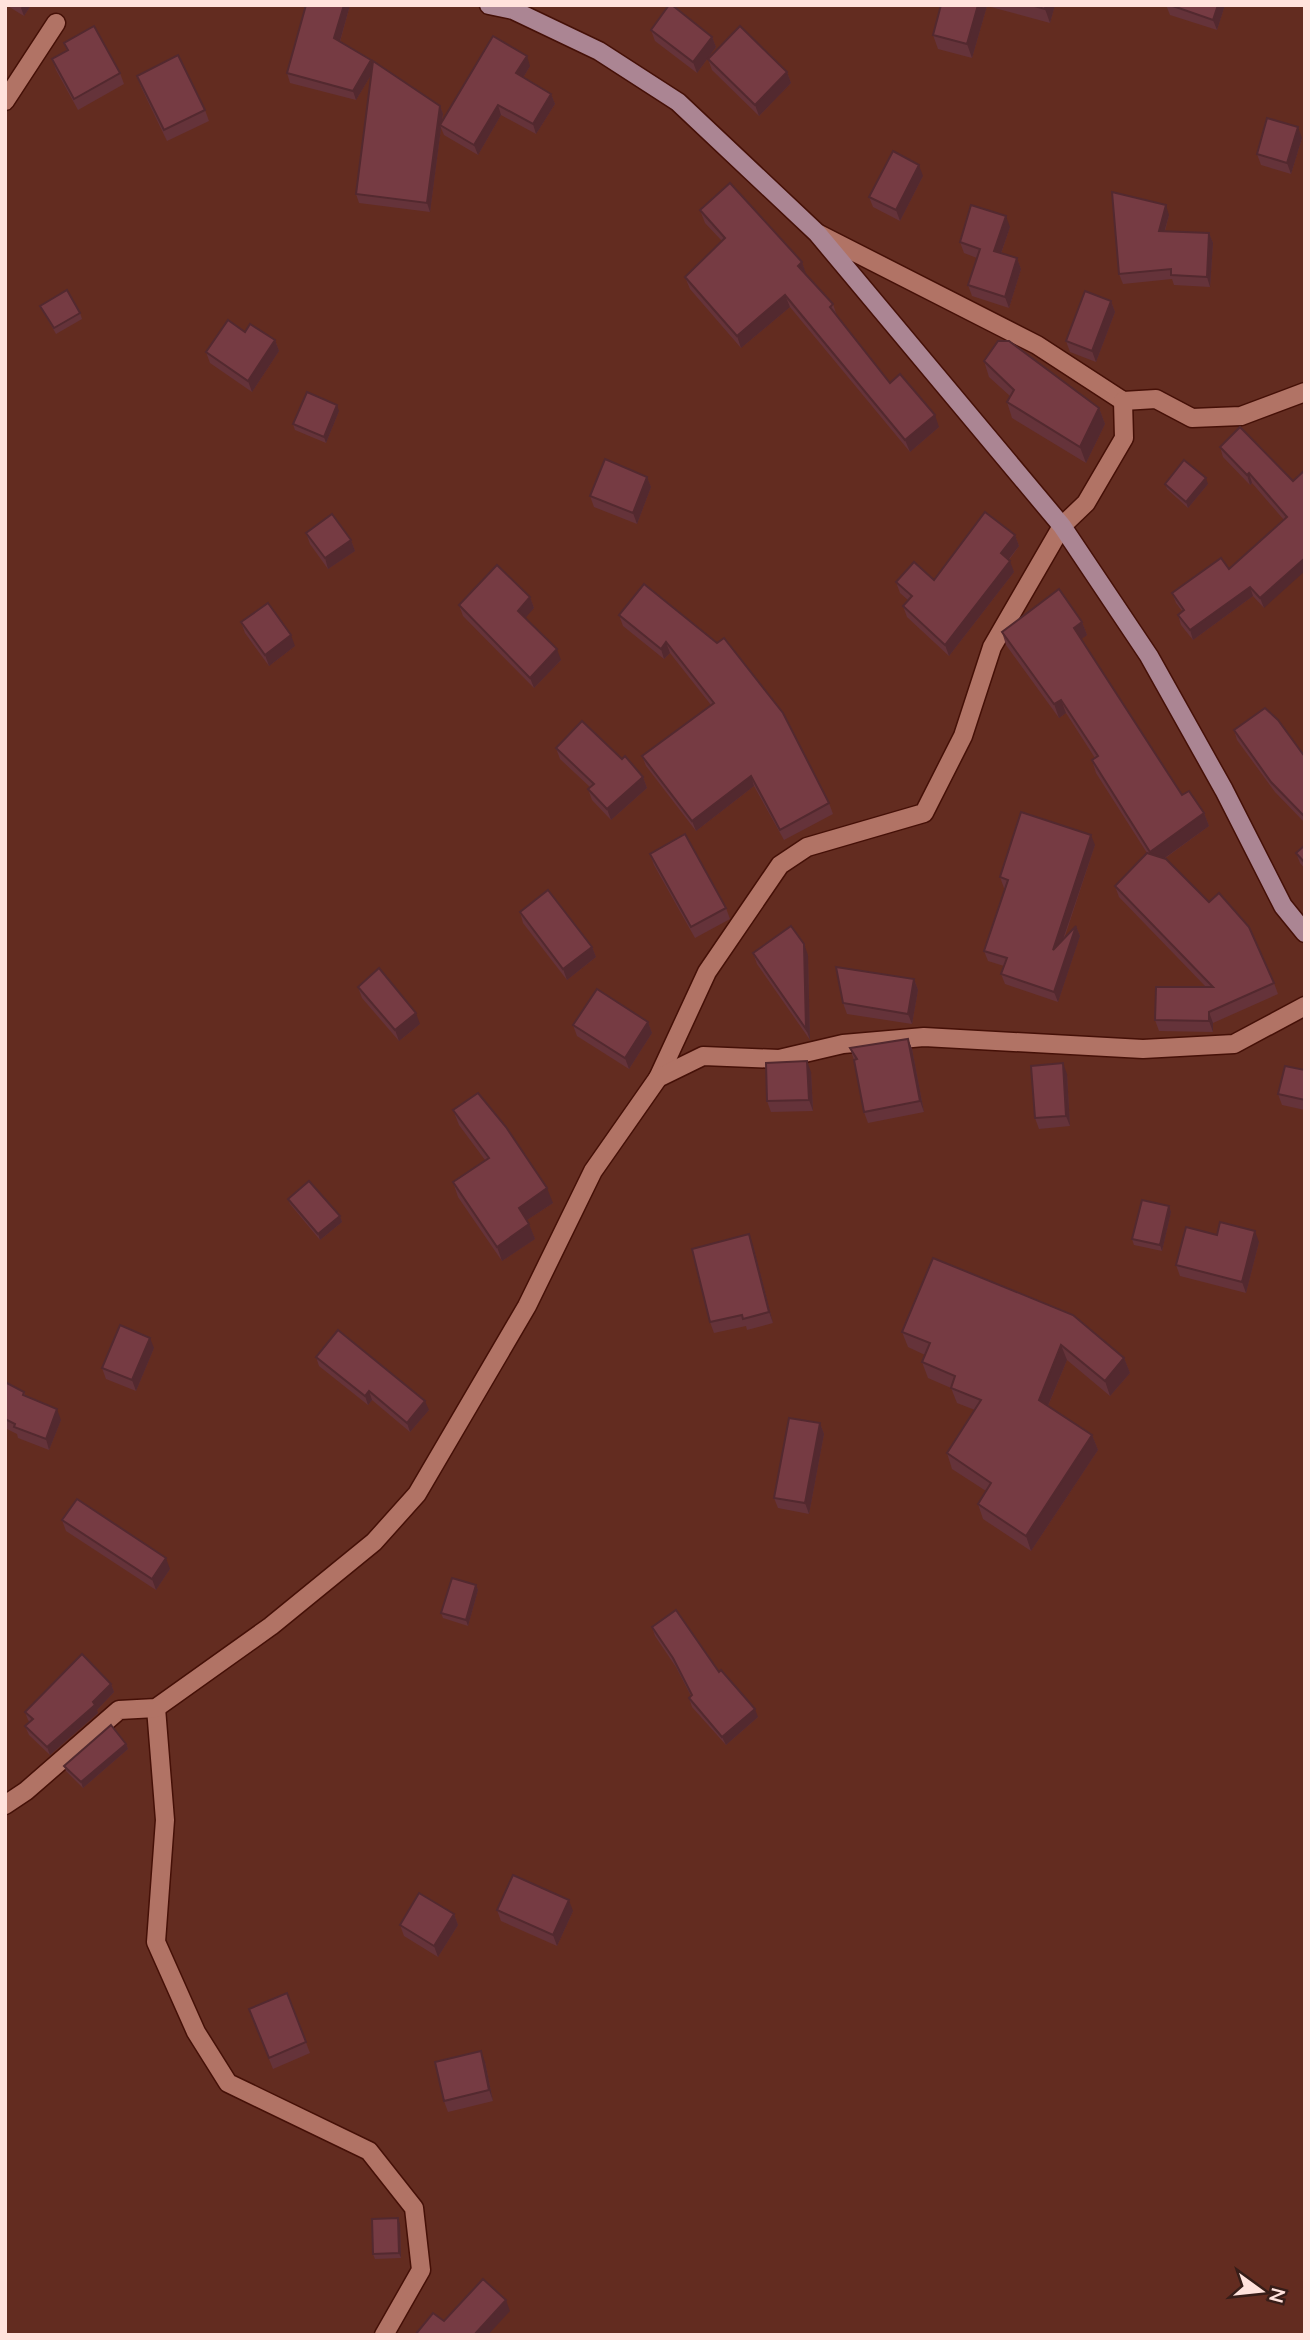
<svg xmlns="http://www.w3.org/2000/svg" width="1310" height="2340" font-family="Lato,sans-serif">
	<rect width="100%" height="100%" fill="#632c20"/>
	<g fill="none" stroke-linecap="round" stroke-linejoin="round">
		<g stroke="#451007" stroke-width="21">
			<g id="minor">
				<polyline points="5,101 56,23"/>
				<polyline points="819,234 1037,345 1123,401 1156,399 1192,418 1241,416 1305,392"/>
				<polyline points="658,1078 707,972 780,865 807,847 924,813 963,736 992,647 1062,526 1086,503 1124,438 1123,401"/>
				<polyline points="156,1708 165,1820 156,1942 196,2032 228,2083 369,2151 414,2208 421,2270 384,2335"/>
				<polyline points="5,1805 26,1791 119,1710 156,1708 271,1626 374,1542 417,1494 527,1306 593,1171 658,1078 703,1056 779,1059 843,1044 924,1037 1143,1049 1234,1044 1305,1006"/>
			</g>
		</g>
		<g stroke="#451007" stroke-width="21">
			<polyline id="secondary" points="489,5 513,10 599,51 678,102 817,233 1062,526 1149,656 1224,790 1283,906 1305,933"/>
		</g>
		<use href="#minor" stroke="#b17365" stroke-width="18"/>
		<use href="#secondary" stroke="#ab8593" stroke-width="18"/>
	</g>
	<g fill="#65333a">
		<polygon points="6,5 31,5 24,16"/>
		<polygon points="306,5 350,5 340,42 371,60 372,65 440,106 443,114 442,122 530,66 523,78 551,94 555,104 536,134 501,115 478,155 444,135 441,128 430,212 359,203 356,194 371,75 356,100 290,83 287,73"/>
		<polygon points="941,5 1055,5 1050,23 987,6 972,58 938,49 933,35"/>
		<polygon points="1166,5 1225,5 1217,30 1170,15"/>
		<polygon points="651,30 712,37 716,47 697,73 655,41"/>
		<polygon points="64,43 120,73 124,84 78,110 56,70 52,59 67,51"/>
		<polygon points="708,59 787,72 791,83 759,116 712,70"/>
		<polygon points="137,76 205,110 209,121 167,141 141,87"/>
		<polygon points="1302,138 1291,174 1261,165 1257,154"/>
		<polygon points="923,176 900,221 873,207 869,197"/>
		<polygon points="700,210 802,262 806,275 833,304 837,316 890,383 939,427 910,452 790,307 741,348 690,289 685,277 722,241 705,223"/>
		<polygon points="1169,215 1165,231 1209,233 1213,243 1210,287 1174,285 1172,279 1123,284 1119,274"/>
		<polygon points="1010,227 1001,254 1017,258 1021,269 1009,308 972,296 968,285 977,258 964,253 960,242"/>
		<polygon points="1111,301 1115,312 1096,362 1070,352 1066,341"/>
		<polygon points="40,306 80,313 82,319 56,334"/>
		<polygon points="245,332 275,340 279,351 252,392 210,363 206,352"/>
		<polygon points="984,361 1099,408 1105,424 1086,463 1012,418 1007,402 1010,396 989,377"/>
		<polygon points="339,411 326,443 295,430 293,424"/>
		<polygon points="1220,447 1293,481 1305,470 1264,608 1253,596 1193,640 1181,625 1178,615 1182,611 1176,603 1172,593 1229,569 1284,520 1252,483 1250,485 1223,457"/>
		<polygon points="647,477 651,487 637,524 594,507 590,496"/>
		<polygon points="1165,484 1208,484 1188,508 1167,489"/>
		<polygon points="306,533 351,540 355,551 328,569 310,544"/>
		<polygon points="1015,535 1019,546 1009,560 1014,572 949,656 907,617 903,606 908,600 900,593 896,582 934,580"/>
		<polygon points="644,584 829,803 833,814 784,840 754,786 696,831 646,766 642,756 711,705 670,653 664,659 623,626 619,615"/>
		<polygon points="530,597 534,608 525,618 561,660 534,688 463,616 459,605"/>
		<polygon points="241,622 295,646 269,666 245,633"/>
		<polygon points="1082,622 1087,635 1081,639 1182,795 1204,813 1209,826 1164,859 1274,983 1278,994 1213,1023 1213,1032 1159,1031 1155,1020 1206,987 1119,897 1115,886 1147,853 1096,773 1092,760 1095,758 1066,713 1059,718 1006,645 1002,632"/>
		<polygon points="1234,730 1305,757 1305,823 1275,792 1237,740"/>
		<polygon points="556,748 622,759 643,777 647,788 611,820 592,800 588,789 590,787 560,759"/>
		<polygon points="1095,845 1064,939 1076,926 1080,936 1058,1002 1005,984 1001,974 1004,966 988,961 984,951 1005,888 1004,888 1000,877"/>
		<polygon points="1305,845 1305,869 1300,863 1296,853"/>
		<polygon points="650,854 726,908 730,919 695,938 654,865"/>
		<polygon points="520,912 592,947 596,957 567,980 523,923"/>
		<polygon points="753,953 808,955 810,1040 757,964"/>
		<polygon points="914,979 918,990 912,1024 847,1014 843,1003"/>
		<polygon points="358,987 420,1024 399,1041 362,998"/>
		<polygon points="648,1022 652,1033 629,1069 577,1036 573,1025"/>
		<polygon points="908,1039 912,1049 924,1112 868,1123 864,1112 854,1060 850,1048"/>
		<polygon points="1305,1070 1305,1110 1282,1105 1278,1094"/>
		<polygon points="811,1072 813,1111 771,1112 767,1101"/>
		<polygon points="1067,1074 1070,1126 1039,1129 1035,1118"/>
		<polygon points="453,1110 553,1203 527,1220 535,1239 502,1261 458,1197 453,1182 485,1160 459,1125"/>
		<polygon points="288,1199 340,1216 342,1222 320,1240 290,1204"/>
		<polygon points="1169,1206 1171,1212 1162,1251 1134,1245 1132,1239"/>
		<polygon points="1217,1235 1259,1242 1246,1293 1180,1276 1176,1265"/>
		<polygon points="753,1245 773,1323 747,1330 746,1326 714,1333 710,1322"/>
		<polygon points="933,1258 1124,1358 1130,1373 1110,1396 1067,1360 1048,1406 1092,1435 1098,1450 1031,1551 983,1519 978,1504 986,1491 952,1469 947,1453 975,1410 957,1403 951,1388 928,1378 922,1362 925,1355 908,1347 902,1332"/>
		<polygon points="154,1348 136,1391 106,1379 102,1368"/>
		<polygon points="316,1357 429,1410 410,1432 372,1400 368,1405 319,1366"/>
		<polygon points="5,1382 24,1392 26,1397 61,1420 49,1450 18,1438 17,1434 5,1428"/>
		<polygon points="820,1423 824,1434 809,1514 778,1508 774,1498"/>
		<polygon points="62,1520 170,1569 156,1590 66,1531"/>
		<polygon points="476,1585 478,1590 468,1626 443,1618 441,1613"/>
		<polygon points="652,1627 719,1672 758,1717 726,1745 692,1707 689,1698 691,1696 676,1667 655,1636"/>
		<polygon points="111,1684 114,1692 97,1710 98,1713 50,1755 29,1735 25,1726 30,1722 28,1720 25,1712"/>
		<polygon points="126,1744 128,1749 83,1788 66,1771 64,1766"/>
		<polygon points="497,1910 573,1911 557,1946 501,1921"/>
		<polygon points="454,1914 458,1925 438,1957 404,1936 400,1925"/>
		<polygon points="287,1993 310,2053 273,2069 253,2019"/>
		<polygon points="485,2062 493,2101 448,2112 444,2101"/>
		<polygon points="400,2224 401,2258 375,2259 373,2254"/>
	</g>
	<g fill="#53292f">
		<polygon points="23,5 31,5 24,16 21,8"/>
		<polygon points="344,5 350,5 338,48 334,38"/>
		<polygon points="978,5 986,5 987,6 972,58 967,44"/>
		<polygon points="1046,5 1055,5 1050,23 1045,9"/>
		<polygon points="1218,5 1225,5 1217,30 1213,20"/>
		<polygon points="712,37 716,47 697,73 693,62"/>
		<polygon points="527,56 530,66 520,83 516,73"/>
		<polygon points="371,60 374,70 356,100 353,91"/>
		<polygon points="787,72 791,83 759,116 755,105"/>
		<polygon points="551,94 555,104 536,134 533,124"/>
		<polygon points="498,105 501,115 478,155 474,145"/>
		<polygon points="440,106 443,114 441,126 440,125 441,128 430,212 427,203"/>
		<polygon points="1298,127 1302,138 1291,174 1287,163"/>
		<polygon points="919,165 923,176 900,221 896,210"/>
		<polygon points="1166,205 1169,215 1162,240 1159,231"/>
		<polygon points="1006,216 1010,227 998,262 994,251"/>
		<polygon points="1209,233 1213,243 1210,287 1207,277"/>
		<polygon points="1017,258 1021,269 1009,308 1005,297"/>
		<polygon points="802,262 806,274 802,279 798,266"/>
		<polygon points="785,295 790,307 741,348 737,336"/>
		<polygon points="1111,301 1115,312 1096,362 1092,351"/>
		<polygon points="275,340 279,351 252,392 248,381"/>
		<polygon points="337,405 339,411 326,443 324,437"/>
		<polygon points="1099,408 1105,424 1086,463 1080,447"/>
		<polygon points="935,415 939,427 910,452 905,440"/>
		<polygon points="1249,473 1252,483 1250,485 1247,475"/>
		<polygon points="647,477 651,487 637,524 633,513"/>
		<polygon points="1206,478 1208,484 1188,508 1186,502"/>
		<polygon points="1015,535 1019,546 1005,564 1001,553"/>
		<polygon points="351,540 355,551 328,569 325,558"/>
		<polygon points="1305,558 1305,571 1264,608 1260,598"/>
		<polygon points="1010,561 1014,572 949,656 945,645"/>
		<polygon points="1250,587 1253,596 1193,640 1190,630"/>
		<polygon points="530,597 534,608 522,622 518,611"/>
		<polygon points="1082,622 1087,635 1079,641 1074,628"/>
		<polygon points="291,635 295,646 269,666 265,655"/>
		<polygon points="666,642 670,653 664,659 661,649"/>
		<polygon points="557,649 561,660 534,688 530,678"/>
		<polygon points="1061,700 1066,713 1059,718 1054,704"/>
		<polygon points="751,776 754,786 696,831 692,821"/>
		<polygon points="643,777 647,788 611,820 607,809"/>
		<polygon points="1204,813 1209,826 1155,865 1150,852"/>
		<polygon points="1091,835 1095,845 1056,960 1053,950"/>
		<polygon points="1076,926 1080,936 1058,1002 1054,992"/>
		<polygon points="804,944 808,955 810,1040 806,1029"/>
		<polygon points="592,947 596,957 567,980 563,969"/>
		<polygon points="914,979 918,990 912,1024 908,1014"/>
		<polygon points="1209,1012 1213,1023 1213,1032 1209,1021"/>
		<polygon points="416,1013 420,1024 399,1041 395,1030"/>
		<polygon points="648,1022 652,1033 629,1069 625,1058"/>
		<polygon points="908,1039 912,1049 924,1112 920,1101"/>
		<polygon points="807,1061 811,1072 813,1111 809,1100"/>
		<polygon points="1063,1063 1067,1074 1070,1126 1066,1116"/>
		<polygon points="547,1188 553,1203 524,1222 519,1208"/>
		<polygon points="1169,1206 1171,1212 1162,1251 1160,1245"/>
		<polygon points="340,1216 342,1222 320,1240 318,1234"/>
		<polygon points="529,1224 535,1239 502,1261 497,1247"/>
		<polygon points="1255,1231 1259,1242 1246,1293 1242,1282"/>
		<polygon points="749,1234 753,1245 773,1323 769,1312"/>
		<polygon points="150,1338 154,1348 136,1391 132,1380"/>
		<polygon points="1061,1345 1067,1360 1044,1415 1039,1400"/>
		<polygon points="1124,1358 1130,1373 1110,1396 1105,1381"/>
		<polygon points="369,1391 372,1400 368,1405 365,1396"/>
		<polygon points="425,1401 429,1410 410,1432 407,1423"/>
		<polygon points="57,1409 61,1420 49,1450 46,1439"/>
		<polygon points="820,1423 824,1434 809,1514 805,1503"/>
		<polygon points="1092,1435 1098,1450 1031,1551 1026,1536"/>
		<polygon points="166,1558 170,1569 156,1590 152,1579"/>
		<polygon points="476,1585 478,1590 468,1626 466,1620"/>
		<polygon points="111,1684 114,1692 97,1710 98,1713 50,1755 47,1747"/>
		<polygon points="755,1709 758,1717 726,1745 722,1737"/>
		<polygon points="126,1744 128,1749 83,1788 81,1782"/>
		<polygon points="569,1900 573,1911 557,1946 553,1935"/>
		<polygon points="454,1914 458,1925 438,1957 434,1946"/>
		<polygon points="481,2051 485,2062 493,2101 489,2090"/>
		<polygon points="398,2218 400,2224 401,2258 399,2253"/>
		<polygon points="506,2300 510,2311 488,2335 474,2335"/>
	</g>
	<g fill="#763b43" stroke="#53292f" stroke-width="2">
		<polygon points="306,5 344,5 334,38 371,60 353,91 287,73"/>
		<polygon points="669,5 672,5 712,37 693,62 651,30"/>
		<polygon points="941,5 978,5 967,44 933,35"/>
		<polygon points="1031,5 1046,5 1045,9"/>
		<polygon points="1170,5 1218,5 1213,20"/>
		<polygon points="94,26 120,73 74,99 52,59 68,50 64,43"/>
		<polygon points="740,26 787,72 755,105 708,59"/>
		<polygon points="493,36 527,56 516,73 551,94 533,124 498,105 474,145 440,125"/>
		<polygon points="178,55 205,110 164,130 137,76"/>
		<polygon points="373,61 440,106 427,203 356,194"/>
		<polygon points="1267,118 1298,127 1287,163 1257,154"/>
		<polygon points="893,151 919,165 896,210 869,197"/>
		<polygon points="730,183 802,262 798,266 833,304 830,307 890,383 900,374 935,415 905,440 785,295 737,336 685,277 725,238 700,210"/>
		<polygon points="1112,192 1166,205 1159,231 1209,233 1207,277 1171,275 1171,269 1119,274"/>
		<polygon points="971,205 1006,216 994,251 1017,258 1005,297 968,285 980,249 960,242"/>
		<polygon points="67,290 80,313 54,328 40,306"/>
		<polygon points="1085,291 1111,301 1092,351 1066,341"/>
		<polygon points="228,320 245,332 250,324 275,340 248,381 206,352"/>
		<polygon points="998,341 1009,341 1099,408 1080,447 1007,402 1014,390 984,361"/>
		<polygon points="307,392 337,405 324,437 293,424"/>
		<polygon points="1240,427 1293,481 1305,470 1305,558 1260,598 1250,587 1190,630 1178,615 1184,610 1172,593 1221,558 1229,569 1287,517 1249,473 1247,475 1220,447"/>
		<polygon points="605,459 647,477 633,513 590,496"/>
		<polygon points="1184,460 1206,478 1186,502 1165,484"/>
		<polygon points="985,512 1015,535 1001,553 1010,561 945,645 903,606 912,596 896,582 914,562 934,580"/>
		<polygon points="332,514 351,540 325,558 306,533"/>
		<polygon points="497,565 530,597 518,611 557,649 530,678 459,605"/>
		<polygon points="644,584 717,643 724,638 783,713 829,803 780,830 751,776 692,821 642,756 714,703 666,642 661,649 619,615"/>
		<polygon points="1059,589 1082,622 1074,628 1182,795 1189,791 1204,813 1150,852 1092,760 1098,756 1061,700 1054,704 1002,632"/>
		<polygon points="268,603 291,635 265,655 241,622"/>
		<polygon points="1265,708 1278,720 1305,757 1305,817 1271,782 1234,730"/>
		<polygon points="582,721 622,759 625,756 643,777 607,809 588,789 594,784 556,748"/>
		<polygon points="1021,812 1091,835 1053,950 1076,926 1054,992 1001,974 1007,958 984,951 1008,880 1000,877"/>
		<polygon points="685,834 726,908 691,927 650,854"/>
		<polygon points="1305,845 1305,863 1296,853"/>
		<polygon points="1147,853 1166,859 1209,902 1219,893 1249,927 1274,983 1209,1012 1209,1021 1155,1020 1156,987 1213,987 1115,886"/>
		<polygon points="548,890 592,947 563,969 520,912"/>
		<polygon points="791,926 804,944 806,1029 753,953"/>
		<polygon points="836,967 914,979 908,1014 843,1003"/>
		<polygon points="379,968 416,1013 395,1030 358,987"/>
		<polygon points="597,989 648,1022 625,1058 573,1025"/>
		<polygon points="908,1039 920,1101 864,1112 854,1060 857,1059 850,1048"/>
		<polygon points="807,1061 809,1100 767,1101 766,1063"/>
		<polygon points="1063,1063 1066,1116 1035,1118 1031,1066"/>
		<polygon points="1285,1066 1305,1070 1305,1100 1278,1094"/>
		<polygon points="478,1093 506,1127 547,1188 519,1208 529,1224 497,1247 453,1182 489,1158 453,1110"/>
		<polygon points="309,1181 340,1216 318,1234 288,1199"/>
		<polygon points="1142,1200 1169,1206 1160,1245 1132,1239"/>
		<polygon points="1220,1222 1255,1231 1242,1282 1176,1265 1186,1227 1217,1235"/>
		<polygon points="749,1234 769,1312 743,1319 742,1315 710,1322 692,1249"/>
		<polygon points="933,1258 1073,1315 1124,1358 1105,1381 1061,1345 1039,1400 1092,1435 1026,1536 978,1504 991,1483 947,1453 981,1400 951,1388 955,1376 922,1362 930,1343 902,1332"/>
		<polygon points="120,1325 150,1338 132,1380 102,1368"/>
		<polygon points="338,1330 425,1401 407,1423 369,1391 365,1396 316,1357"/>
		<polygon points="5,1382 24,1392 23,1395 57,1409 46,1439 14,1427 15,1424 5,1419"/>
		<polygon points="789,1418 820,1423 805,1503 774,1498"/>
		<polygon points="77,1499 166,1558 152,1579 62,1520"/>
		<polygon points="452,1578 476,1585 466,1620 441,1613"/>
		<polygon points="676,1610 719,1672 721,1670 755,1709 722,1737 689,1698 692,1695 673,1658 652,1627"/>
		<polygon points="82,1654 111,1684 93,1702 95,1705 47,1747 25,1726 33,1719 25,1712"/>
		<polygon points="111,1725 126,1744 81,1782 64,1766"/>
		<polygon points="513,1875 569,1900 553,1935 497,1910"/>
		<polygon points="419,1893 454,1914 434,1946 400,1925"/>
		<polygon points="287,1993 306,2042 269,2058 249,2009"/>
		<polygon points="481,2051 489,2090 444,2101 435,2062"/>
		<polygon points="398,2218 399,2253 373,2254 372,2219"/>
		<polygon points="483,2279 506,2300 474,2335 415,2335 433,2313 444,2321"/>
	</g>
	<rect width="1310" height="2340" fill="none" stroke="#ffe2dc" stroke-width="14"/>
	<g transform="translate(1261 2291) rotate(105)" stroke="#371d18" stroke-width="5" paint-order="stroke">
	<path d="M0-5L12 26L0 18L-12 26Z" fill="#ffe2dc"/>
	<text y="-10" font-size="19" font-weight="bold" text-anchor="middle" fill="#ffe2dc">N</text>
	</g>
</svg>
